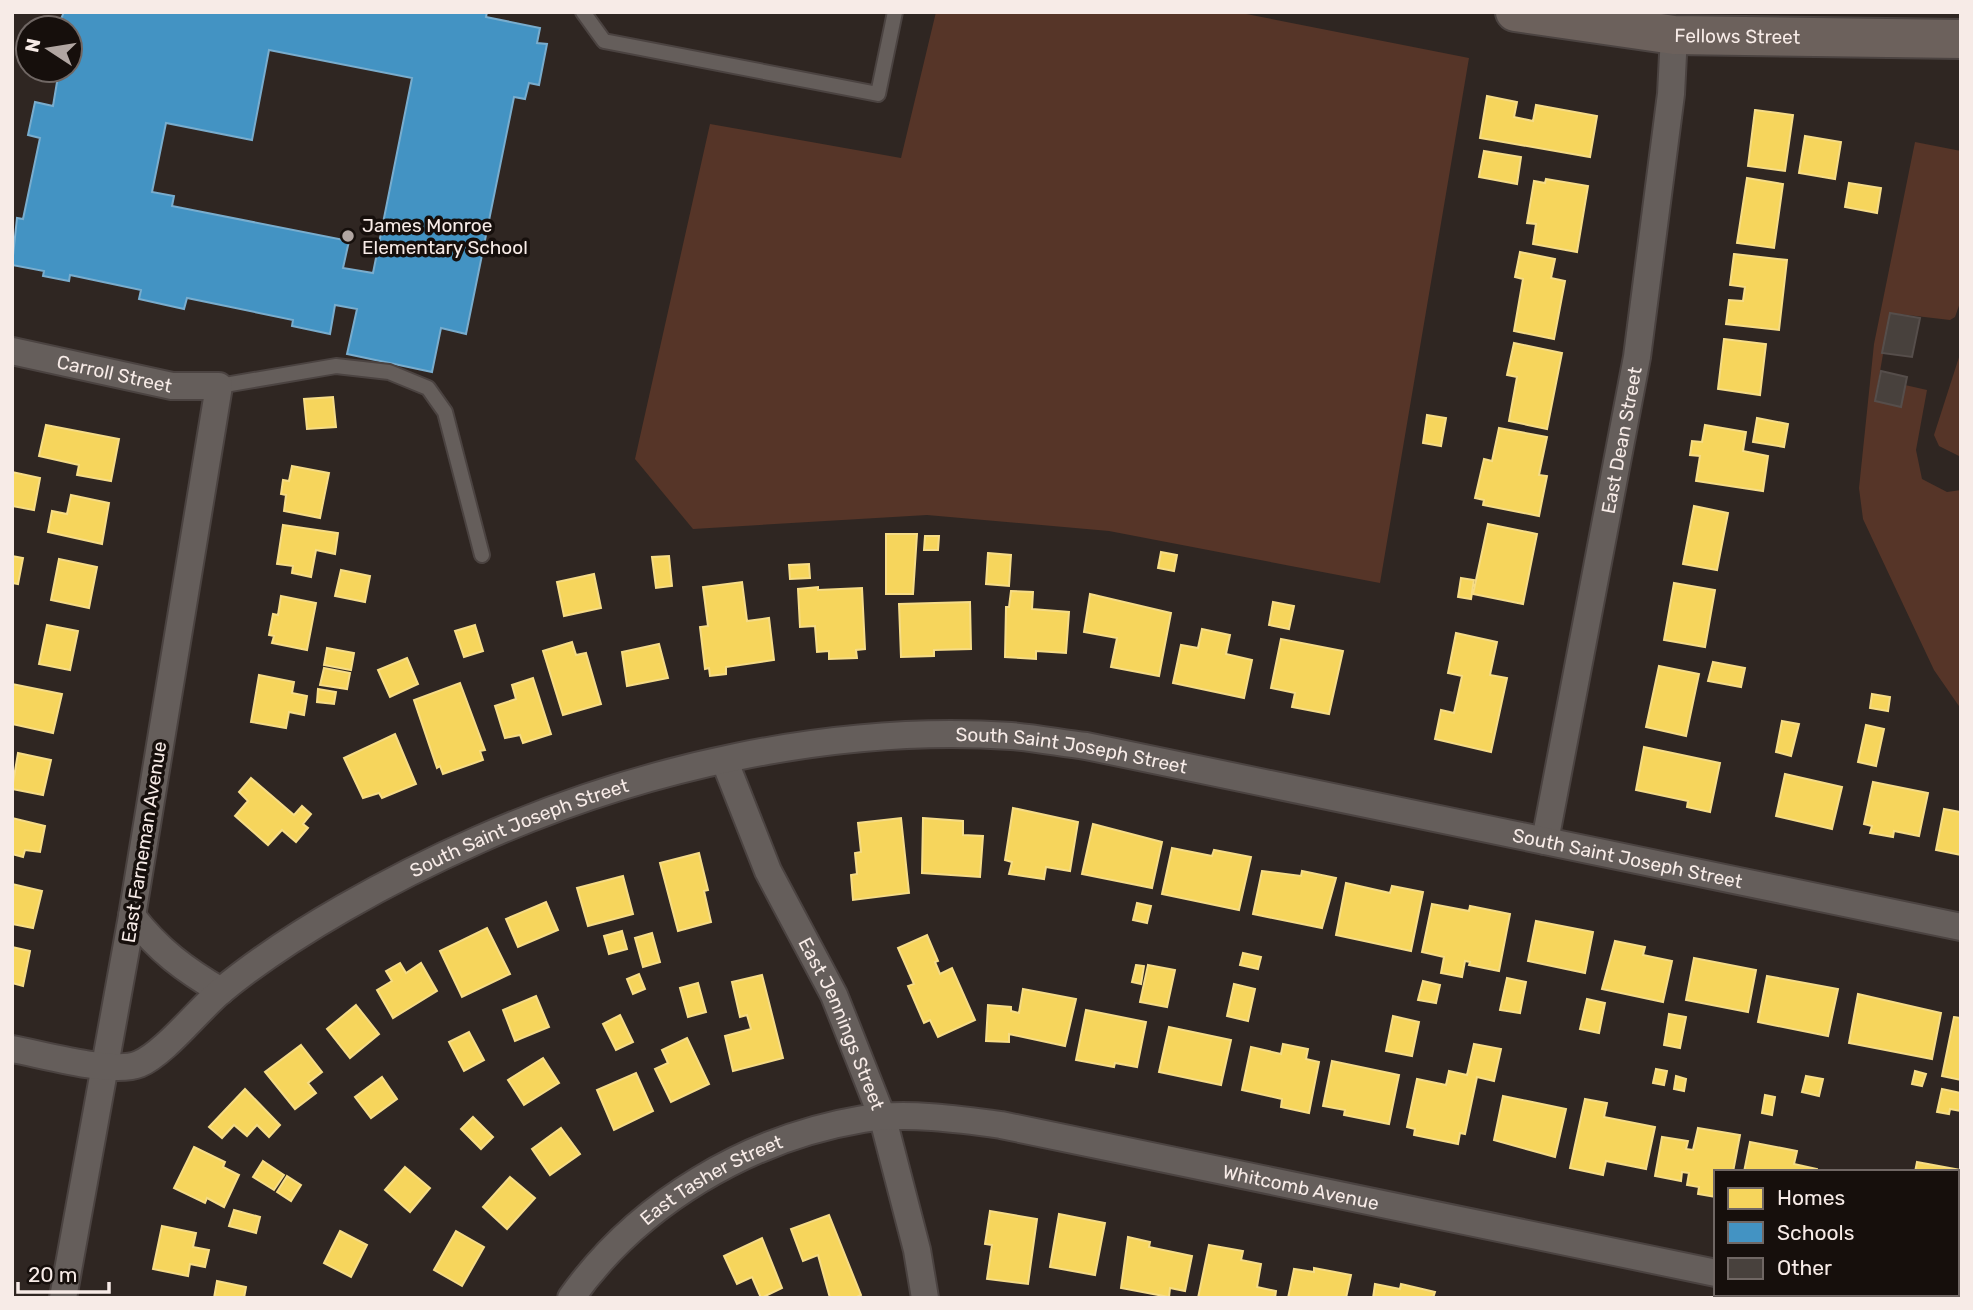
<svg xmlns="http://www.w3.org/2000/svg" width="1973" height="1310" font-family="Rubik,sans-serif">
	<rect width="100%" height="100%" fill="#2f2622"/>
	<g fill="#563528">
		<polygon points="936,12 1236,12 1469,58 1380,583 1109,531 927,515 693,529 635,459 710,124 901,158"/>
		<polygon points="1915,142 1961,151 1961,300 1955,317 1950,320 1890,313 1875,401 1900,407 1905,385 1927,390 1916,450 1922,479 1947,492 1961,490 1961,709 1934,670 1863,519 1859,488 1874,344"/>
		<polygon points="1961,351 1961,457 1939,446 1934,435"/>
	</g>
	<g fill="#f6d55c" stroke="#f6dc86" stroke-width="2">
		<polygon points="1487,96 1517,102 1514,117 1533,121 1536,105 1597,116 1590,157 1480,138"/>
		<polygon points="1755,110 1793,115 1785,171 1748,166"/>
		<polygon points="1805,136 1841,142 1835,179 1799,173"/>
		<polygon points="1484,151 1521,157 1517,184 1479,177"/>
		<polygon points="1747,178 1783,184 1774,248 1737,243"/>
		<polygon points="1546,179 1588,186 1577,252 1533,244 1536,224 1527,223 1534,181 1545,183"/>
		<polygon points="1849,183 1881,188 1877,213 1845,207"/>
		<polygon points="1520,252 1555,259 1551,278 1565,281 1554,339 1514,331 1523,279 1515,277"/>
		<polygon points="1734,254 1787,260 1779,330 1726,324 1729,300 1743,301 1745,287 1730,285"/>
		<polygon points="1724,339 1766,344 1760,395 1718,389"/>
		<polygon points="1514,343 1562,353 1547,429 1509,421 1517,377 1507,375"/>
		<polygon points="333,397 336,427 307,429 304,399"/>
		<polygon points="1427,415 1446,418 1441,446 1423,443"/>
		<polygon points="1757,418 1788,424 1784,447 1753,442"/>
		<polygon points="46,425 119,439 111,481 77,475 79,465 39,456"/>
		<polygon points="1705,425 1746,432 1743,451 1768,456 1763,491 1696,481 1700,456 1690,455 1692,441 1702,442"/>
		<polygon points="1499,428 1547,437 1539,475 1547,476 1539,516 1483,505 1484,500 1475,498 1484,459 1492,461"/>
		<polygon points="292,466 329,473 320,518 284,511 286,495 281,494 283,480 289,481"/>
		<polygon points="12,472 40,478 34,510 12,506"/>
		<polygon points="71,495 109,503 102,544 48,532 52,511 67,514"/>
		<polygon points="1694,506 1728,513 1717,570 1683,564"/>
		<polygon points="1488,524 1537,534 1523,604 1473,594"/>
		<polygon points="283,525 338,533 335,554 316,550 311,577 292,573 293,566 277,564"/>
		<polygon points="886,534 917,534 913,594 886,594"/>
		<polygon points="925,536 939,536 938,550 924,550"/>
		<polygon points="1161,552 1177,555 1174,571 1158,568"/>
		<polygon points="988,553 1011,555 1009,586 986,584"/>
		<polygon points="12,556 23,558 18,584 12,583"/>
		<polygon points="669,556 672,586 656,588 652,557"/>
		<polygon points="59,559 97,567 89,608 51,600"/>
		<polygon points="809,564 810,578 790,579 789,565"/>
		<polygon points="341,570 370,576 365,602 335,596"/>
		<polygon points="594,574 601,608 564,616 557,582"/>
		<polygon points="1461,578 1474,580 1471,599 1458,597"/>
		<polygon points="742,582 747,621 769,618 774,660 726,667 726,674 710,676 709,668 705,669 700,627 708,626 703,587"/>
		<polygon points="1674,583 1715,590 1705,647 1664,640"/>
		<polygon points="818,587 818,590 862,588 865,649 856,650 857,658 829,659 829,651 817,652 815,626 800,627 798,589"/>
		<polygon points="1011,591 1033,592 1032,609 1069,612 1066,653 1036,651 1036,659 1005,657 1006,607 1009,607"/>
		<polygon points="1090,594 1171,613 1159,676 1111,667 1117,638 1084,632"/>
		<polygon points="281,596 316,603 307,650 272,643 274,636 269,635 273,614 278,615"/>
		<polygon points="970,602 971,649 934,650 934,656 901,657 899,604"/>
		<polygon points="1273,602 1294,606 1289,629 1269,625"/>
		<polygon points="47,625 78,631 70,670 39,664"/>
		<polygon points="475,625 483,651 464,657 455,631"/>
		<polygon points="1202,629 1230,635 1226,654 1252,660 1244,698 1173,683 1181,645 1198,648"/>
		<polygon points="1456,633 1497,642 1490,675 1507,678 1491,752 1435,739 1441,710 1454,713 1462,676 1448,673"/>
		<polygon points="1281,639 1343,651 1329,714 1292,707 1295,693 1271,688"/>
		<polygon points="572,642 576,655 586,653 601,704 563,715 543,651"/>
		<polygon points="659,644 668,678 627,686 622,652"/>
		<polygon points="327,648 354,653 351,670 324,665"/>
		<polygon points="407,658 418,684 390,697 378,670"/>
		<polygon points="1713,662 1745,668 1741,687 1708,681"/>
		<polygon points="1659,666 1699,674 1686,736 1646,727"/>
		<polygon points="324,668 350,673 347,689 320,685"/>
		<polygon points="259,675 294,682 292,693 307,696 304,715 289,712 286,728 251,722"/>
		<polygon points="533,678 551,734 523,743 520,735 505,738 495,706 516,699 512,685"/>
		<polygon points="460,683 485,750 480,751 483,760 443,774 440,766 437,768 414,700"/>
		<polygon points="12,684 62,694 53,733 12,724"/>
		<polygon points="318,689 336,692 334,704 317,702"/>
		<polygon points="1872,694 1890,697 1888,711 1870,708"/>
		<polygon points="1782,721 1799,724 1791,756 1776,752"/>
		<polygon points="1866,725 1884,729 1876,766 1858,762"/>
		<polygon points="395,734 416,784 382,798 379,793 363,798 344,758"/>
		<polygon points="1644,747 1720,763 1710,812 1687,807 1688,801 1636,790"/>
		<polygon points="18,753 51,760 43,795 12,789"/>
		<polygon points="1785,774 1842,787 1832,829 1776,816"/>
		<polygon points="251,778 294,815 302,806 311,814 303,824 308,828 296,842 282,830 268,845 235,816 248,801 239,792"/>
		<polygon points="1873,782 1928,793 1919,836 1894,831 1893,837 1870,833 1872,826 1864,824"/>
		<polygon points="1013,808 1078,822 1070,871 1046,867 1044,879 1009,874 1012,862 1005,860"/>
		<polygon points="1961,808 1961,855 1936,850 1944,809 1960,812"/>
		<polygon points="12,818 45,826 40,852 25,850 23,857 12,854"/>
		<polygon points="901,818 909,893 853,900 851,875 857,874 855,853 861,852 858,823"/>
		<polygon points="923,818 963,821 963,835 983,836 980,877 922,873"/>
		<polygon points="1093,824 1162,842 1152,888 1082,874"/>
		<polygon points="1172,848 1212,856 1214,850 1251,857 1239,910 1162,894"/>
		<polygon points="699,853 708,890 704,891 711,922 678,931 660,863"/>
		<polygon points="1262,871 1301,876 1302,871 1336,878 1322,928 1253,914"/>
		<polygon points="623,876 633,914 588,926 577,888"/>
		<polygon points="1346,883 1390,893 1392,886 1423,892 1411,951 1336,935"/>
		<polygon points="12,884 42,891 33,928 12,924"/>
		<polygon points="546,902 558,930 518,947 506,919"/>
		<polygon points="1137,903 1151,906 1147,923 1133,920"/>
		<polygon points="1432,904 1469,911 1470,906 1510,914 1499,971 1469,965 1470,962 1465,961 1462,977 1441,973 1444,957 1422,952"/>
		<polygon points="1536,921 1593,932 1585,973 1528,961"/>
		<polygon points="487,928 510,974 462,997 440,951"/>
		<polygon points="622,931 627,949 609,954 604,936"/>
		<polygon points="652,933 660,962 643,967 635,938"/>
		<polygon points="927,935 938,961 935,962 940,974 952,968 975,1020 938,1037 930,1020 924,1023 908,986 914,984 898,948"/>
		<polygon points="1615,941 1645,947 1643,955 1672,961 1663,1002 1602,989"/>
		<polygon points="12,947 30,951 23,986 12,983"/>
		<polygon points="1243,953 1261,957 1258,969 1240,965"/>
		<polygon points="1694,958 1756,970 1748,1012 1686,1000"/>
		<polygon points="400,963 406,973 421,963 437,991 393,1018 377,990 392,981 386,971"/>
		<polygon points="1136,965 1144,966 1141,984 1132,982"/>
		<polygon points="1148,965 1175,970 1167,1007 1140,1002"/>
		<polygon points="639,974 645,989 633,994 627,979"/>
		<polygon points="762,975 783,1058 733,1071 725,1036 751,1029 747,1015 740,1017 732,982"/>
		<polygon points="1767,976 1838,989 1828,1036 1758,1022"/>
		<polygon points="1507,978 1526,982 1520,1013 1500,1010"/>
		<polygon points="1423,981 1440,985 1436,1003 1418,1000"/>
		<polygon points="698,983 706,1012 688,1017 680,988"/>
		<polygon points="1234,984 1255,989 1248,1021 1227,1016"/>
		<polygon points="1023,989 1076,999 1065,1046 1009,1034 1009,1042 986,1041 988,1005 1011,1007 1011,1011 1019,1013"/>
		<polygon points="1858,994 1941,1013 1932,1059 1849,1043"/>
		<polygon points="536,996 549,1027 515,1041 503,1010"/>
		<polygon points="1587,999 1605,1003 1599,1033 1580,1029"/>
		<polygon points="356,1005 379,1034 350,1058 327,1029"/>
		<polygon points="1086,1010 1146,1022 1137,1067 1115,1063 1114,1067 1076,1060"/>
		<polygon points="1669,1014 1686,1017 1680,1048 1664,1045"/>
		<polygon points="620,1015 633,1042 616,1050 603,1024"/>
		<polygon points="1393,1016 1419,1022 1412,1056 1386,1051"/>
		<polygon points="1954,1017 1961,1018 1961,1080 1942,1076"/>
		<polygon points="1169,1027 1231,1040 1221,1085 1159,1072"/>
		<polygon points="469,1032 484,1060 464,1071 449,1042"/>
		<polygon points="687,1038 709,1084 671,1102 655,1069 668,1063 662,1050"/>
		<polygon points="1283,1044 1308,1049 1306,1059 1319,1062 1309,1113 1281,1107 1282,1099 1242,1090 1251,1047 1281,1054"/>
		<polygon points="1474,1044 1501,1049 1494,1081 1477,1077 1465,1134 1460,1133 1458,1144 1414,1135 1415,1129 1407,1127 1417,1079 1446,1085 1449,1071 1467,1075"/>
		<polygon points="301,1045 322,1072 308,1083 316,1093 295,1109 265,1072"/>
		<polygon points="543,1058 559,1083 524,1105 508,1080"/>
		<polygon points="1332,1061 1399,1075 1389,1124 1344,1115 1345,1110 1323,1106"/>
		<polygon points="1656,1069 1667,1071 1664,1085 1653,1083"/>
		<polygon points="1915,1071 1926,1074 1922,1086 1912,1084"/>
		<polygon points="636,1073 653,1111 614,1130 597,1090"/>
		<polygon points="1676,1076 1686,1079 1684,1091 1674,1089"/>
		<polygon points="1806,1076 1823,1079 1819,1096 1802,1092"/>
		<polygon points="382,1077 397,1099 371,1118 355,1097"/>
		<polygon points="245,1089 280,1125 269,1137 257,1125 247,1136 234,1125 222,1138 209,1127"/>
		<polygon points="1942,1089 1961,1093 1961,1111 1950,1109 1949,1114 1937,1112"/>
		<polygon points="1765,1095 1775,1097 1772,1115 1762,1113"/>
		<polygon points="1503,1096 1566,1109 1555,1157 1494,1140"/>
		<polygon points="1585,1099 1607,1103 1604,1117 1655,1127 1646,1169 1606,1161 1603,1175 1570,1168"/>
		<polygon points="473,1117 493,1137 481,1149 461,1129"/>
		<polygon points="561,1128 580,1154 550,1175 532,1149"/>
		<polygon points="1698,1128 1740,1135 1733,1172 1716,1172 1716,1197 1698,1194 1699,1187 1687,1185 1689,1173 1682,1172 1681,1181 1655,1176 1662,1137 1688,1141 1686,1149 1693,1150"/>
		<polygon points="1750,1142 1797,1151 1794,1164 1817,1169 1817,1172 1744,1172"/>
		<polygon points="194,1147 225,1162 223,1167 239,1175 224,1207 207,1198 205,1203 174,1188"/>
		<polygon points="263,1161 284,1175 274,1190 253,1177"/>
		<polygon points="1917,1162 1961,1170 1961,1246 1957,1245 1957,1172 1915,1172"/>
		<polygon points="405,1167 430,1188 410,1212 385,1190"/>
		<polygon points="287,1176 301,1185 291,1201 277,1192"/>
		<polygon points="510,1177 535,1198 507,1229 483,1207"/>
		<polygon points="234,1210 260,1217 256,1233 229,1226"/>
		<polygon points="990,1211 1037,1219 1028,1284 987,1279 992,1245 985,1244"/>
		<polygon points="1059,1214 1105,1223 1095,1275 1050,1267"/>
		<polygon points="829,1215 861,1295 855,1298 830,1298 818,1255 803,1261 791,1229"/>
		<polygon points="162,1226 196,1233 193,1247 209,1250 205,1267 190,1264 188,1276 153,1269"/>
		<polygon points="340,1231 367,1245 351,1277 324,1263"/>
		<polygon points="456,1231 484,1247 462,1286 434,1270"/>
		<polygon points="1128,1237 1150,1242 1149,1247 1192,1256 1185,1291 1170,1288 1169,1297 1121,1288"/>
		<polygon points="762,1238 782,1288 761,1298 752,1277 737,1284 724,1256"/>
		<polygon points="1209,1245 1243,1251 1241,1260 1261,1264 1257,1287 1276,1291 1275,1298 1198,1298"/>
		<polygon points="1314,1268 1351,1275 1346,1298 1288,1298 1294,1269 1314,1272"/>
		<polygon points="217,1281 246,1287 244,1298 214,1298"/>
		<polygon points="1375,1284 1400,1289 1401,1284 1435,1292 1433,1298 1373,1298"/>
	</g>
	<path fill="#4393c3" stroke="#79adce" stroke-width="2" fill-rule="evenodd" d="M64 12H487L486 17 540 28 537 43 547 44 539 85 529 83 525 99 514 97 466 334 441 328 432 372 347 354 357 309 335 305 330 334 292 326 293 320 187 298 184 309 139 299 141 290 70 275 69 281 43 276 44 271 12 265 17 218 23 219 40 138 28 135 35 102 53 106 59 70H70V28H57ZM269 50 412 78 373 273 343 268 349 241 172 206 174 196 152 192 166 123 252 140Z"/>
	<g fill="#48413d" stroke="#564e4b" stroke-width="2">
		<polygon points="1890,313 1920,318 1912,357 1882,353"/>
		<polygon points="1881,371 1907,377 1901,407 1875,401"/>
	</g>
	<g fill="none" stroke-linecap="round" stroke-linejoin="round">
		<g stroke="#4b4341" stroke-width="18">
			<g id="lane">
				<polyline points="583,12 604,41 878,94 895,12"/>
				<polyline points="219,386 336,366 389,372 428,388 445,412 482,555"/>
			</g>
		</g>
		<g stroke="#4b4341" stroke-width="30">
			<g id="street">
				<path id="s1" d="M12 351 172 386H219L132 916 63 1298"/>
				<path id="s2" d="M725 762 768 871 834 995 883 1119 917 1250 925 1298"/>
				<path id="s3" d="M1545 841 1637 357 1671 94 1674 35"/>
				<path d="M132 916C158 950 185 970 221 991"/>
				<path id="s4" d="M12 1049C41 1054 113 1075 139 1064 164 1054 199 1009 221 991 291 933 394 877 478 840 640 768 833 724 1011 736 1036 738 1061 743 1086 746L1961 927"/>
				<polyline points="1816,1294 1833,1298"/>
				<path id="s5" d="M571 1298C638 1203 749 1138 863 1119 905 1112 959 1119 1001 1125L1716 1273"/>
			</g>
		</g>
		<g stroke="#4b4341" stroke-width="42">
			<g id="secondary">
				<path id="s6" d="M1515 12 1674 35 1961 39"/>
			</g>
		</g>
		<use href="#lane" stroke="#655e5b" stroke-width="14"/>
		<use href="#street" stroke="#655e5b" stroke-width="26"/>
		<use href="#secondary" stroke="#6c615c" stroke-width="38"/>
	</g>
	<circle fill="#b1a6a2" stroke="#160f0c" stroke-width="2.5" cx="348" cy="236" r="7"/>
	<g text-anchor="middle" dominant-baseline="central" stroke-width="7" stroke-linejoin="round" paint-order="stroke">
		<g font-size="19" fill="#f7ebe7" stroke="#160f0c">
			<text stroke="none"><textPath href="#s6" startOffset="224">Fellows Street</textPath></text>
			<text stroke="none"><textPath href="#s1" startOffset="105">Carroll Street</textPath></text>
			<text stroke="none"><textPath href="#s3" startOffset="408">East Dean Street</textPath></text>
			<text stroke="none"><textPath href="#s4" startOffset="1148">South Saint Joseph Street</textPath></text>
			<text stroke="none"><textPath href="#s4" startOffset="581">South Saint Joseph Street</textPath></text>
			<text transform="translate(144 842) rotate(-81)">East Farneman Avenue</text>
			<text stroke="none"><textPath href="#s4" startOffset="1715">South Saint Joseph Street</textPath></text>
			<text stroke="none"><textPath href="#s2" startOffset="287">East Jennings Street</textPath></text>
			<text stroke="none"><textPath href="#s5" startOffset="186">East Tasher Street</textPath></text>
			<text stroke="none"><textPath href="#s5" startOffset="796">Whitcomb Avenue</textPath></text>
		</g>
		<g font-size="19" fill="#f7ebe7" stroke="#160f0c" text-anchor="start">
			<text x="362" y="225">James Monroe<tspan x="362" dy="22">Elementary School</tspan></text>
		</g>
	</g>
	<rect width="1973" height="1310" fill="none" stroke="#f7ebe7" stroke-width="28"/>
	<rect x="1714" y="1170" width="245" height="126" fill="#160f0c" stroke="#706764" stroke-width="2"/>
	<rect x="1728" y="1188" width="35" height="21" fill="#f6d55c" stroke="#706764" stroke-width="2"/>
	<text x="1777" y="1205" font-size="21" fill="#f7ebe7">Homes</text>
	<rect x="1728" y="1222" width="35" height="21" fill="#4393c3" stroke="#706764" stroke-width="2"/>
	<text x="1777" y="1240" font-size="21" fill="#f7ebe7">Schools</text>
	<rect x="1728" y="1258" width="35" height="21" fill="#48413d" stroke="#706764" stroke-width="2"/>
	<text x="1777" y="1275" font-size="21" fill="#f7ebe7">Other</text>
	<g transform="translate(49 49) rotate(282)"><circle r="33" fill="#160f0c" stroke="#706764" stroke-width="2"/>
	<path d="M0-5L12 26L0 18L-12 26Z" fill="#b1a6a2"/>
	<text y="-10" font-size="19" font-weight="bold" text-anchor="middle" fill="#f7ebe7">N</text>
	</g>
	<path d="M18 1282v10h91v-10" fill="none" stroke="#f7ebe7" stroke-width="3.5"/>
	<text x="28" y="1282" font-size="21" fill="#f7ebe7" stroke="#160f0c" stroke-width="5" paint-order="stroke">20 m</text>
</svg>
